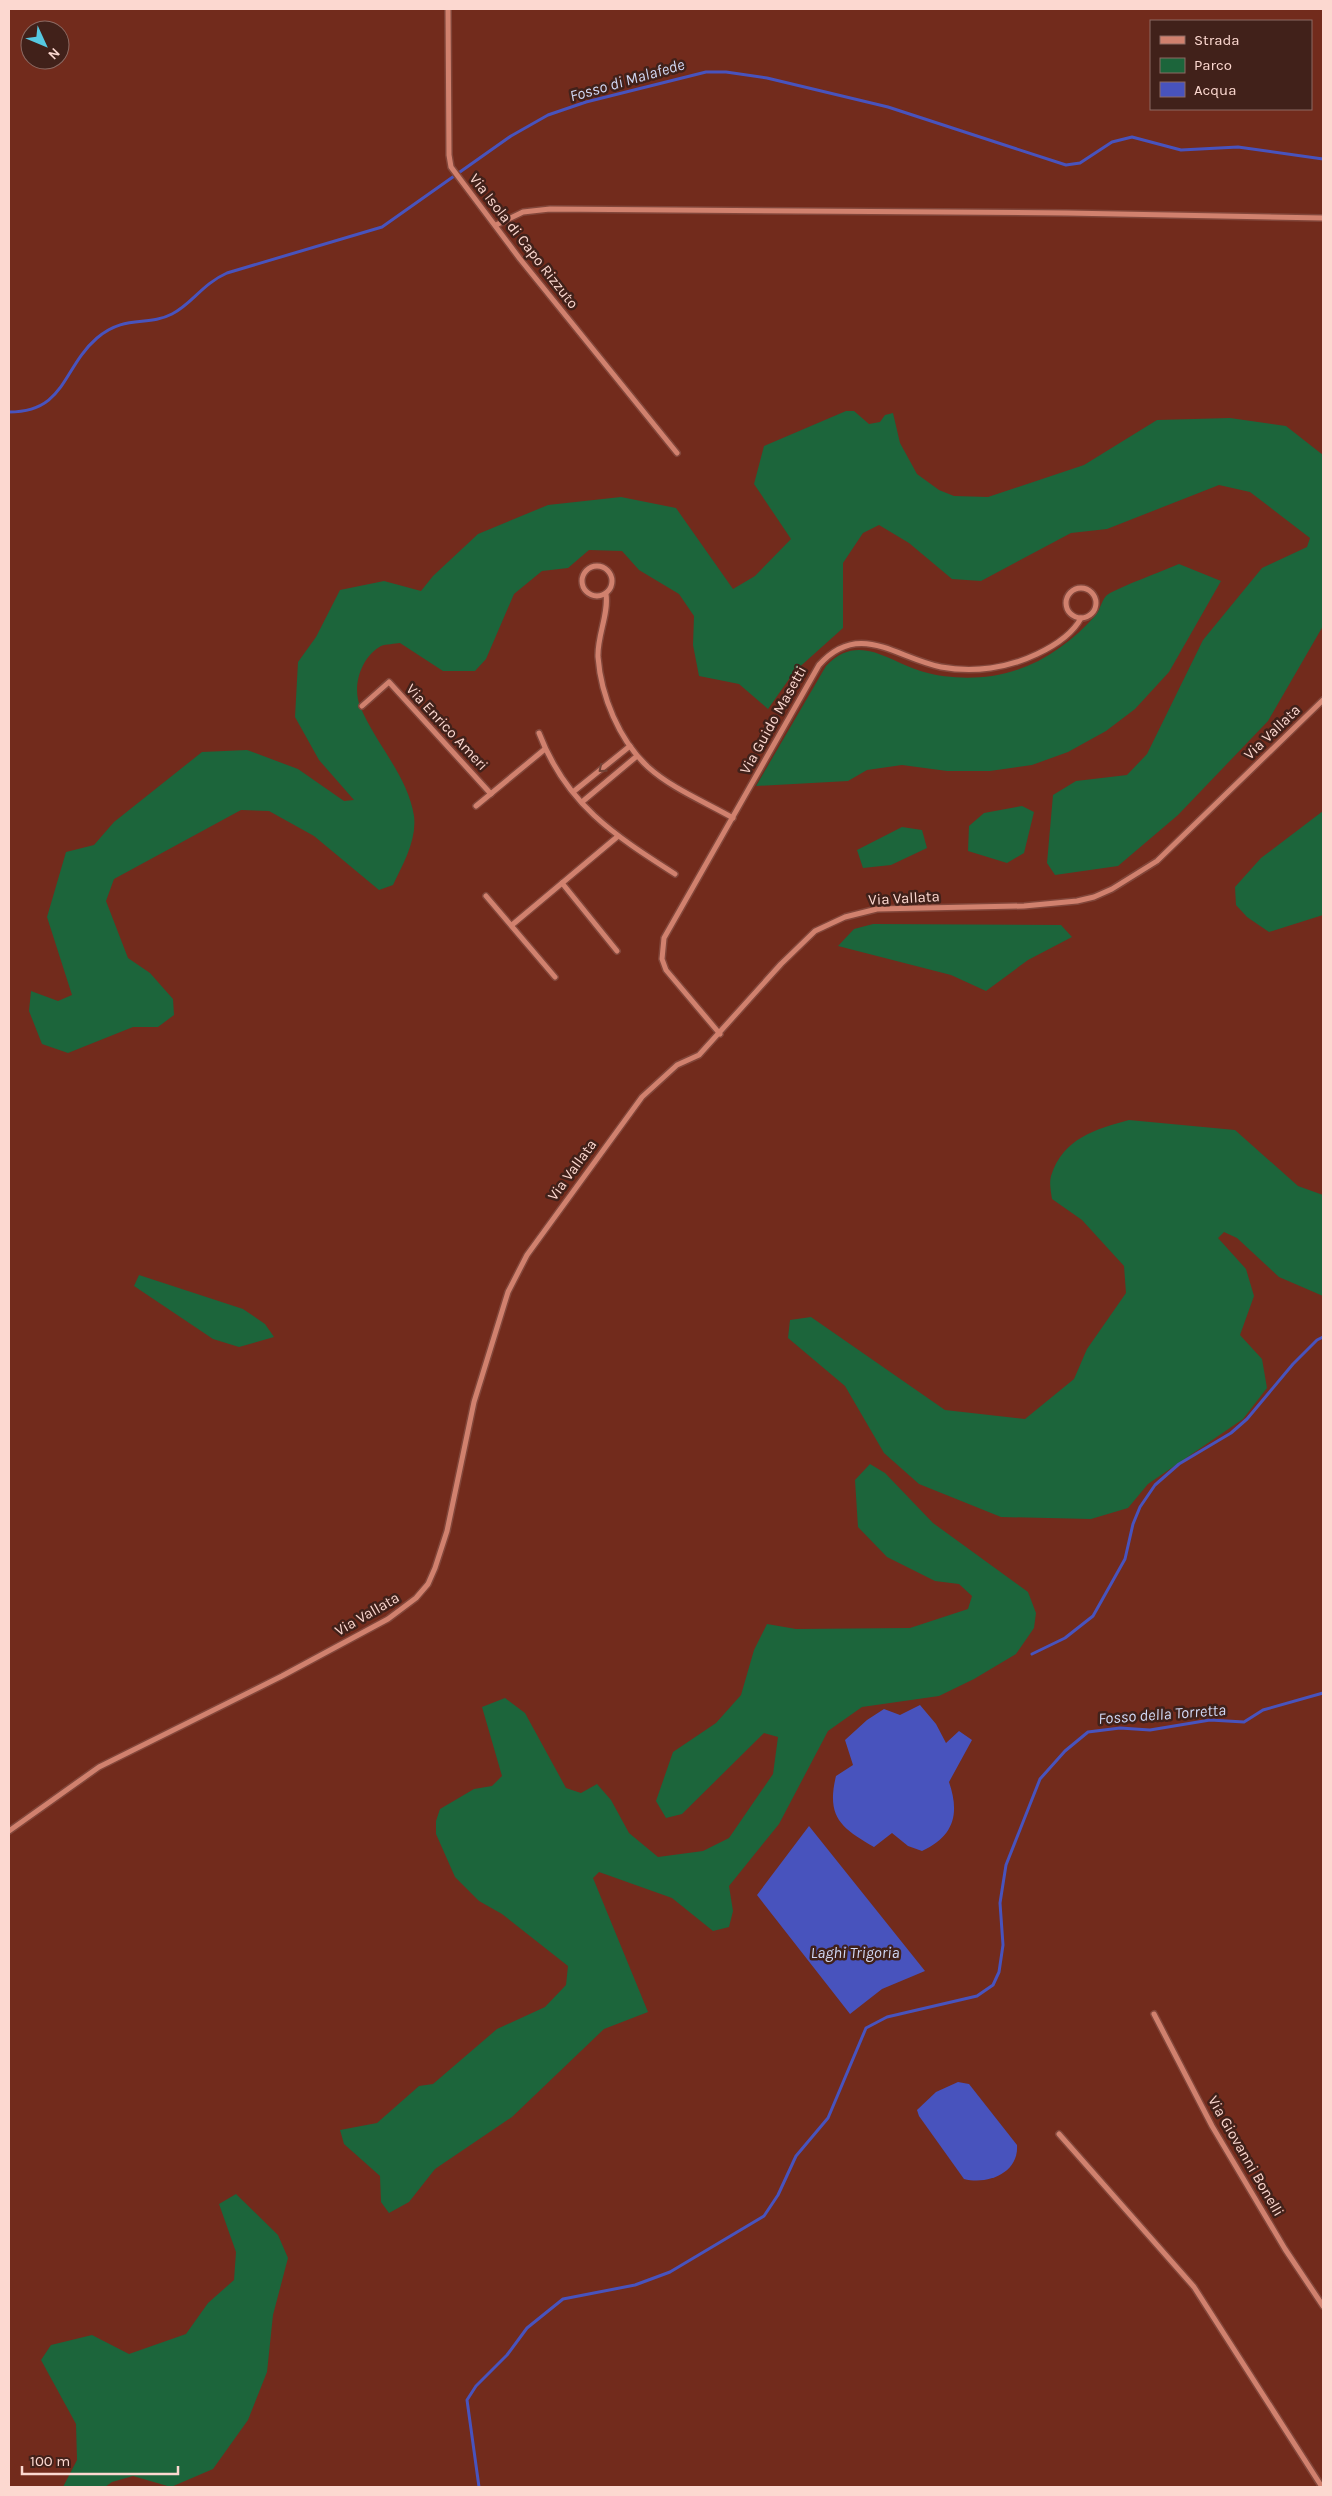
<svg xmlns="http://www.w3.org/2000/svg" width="1332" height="2496" font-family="Karla,sans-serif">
	<rect width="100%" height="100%" fill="#722b1c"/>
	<g fill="#1c653b">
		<path d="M846 411H854L869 424 880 422 885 415 893 413 900 443 917 474 939 490 954 496 988 497 1084 465 1157 420 1230 418 1286 426 1323 455V626L1268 721 1178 815 1118 866 1055 875 1047 863 1053 795 1076 781 1127 775 1147 754 1203 640 1262 568 1307 547 1310 538 1250 492 1219 485 1107 529 1071 533 981 581 952 579 909 543 879 525 863 533 843 563V628L794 672 768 709 739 684 699 676 693 645 694 616 679 594 639 570 622 551 589 550 568 568 542 571 514 594 486 659 475 671H443L400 643C395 644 386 644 381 646 361 657 352 686 360 706 375 743 408 776 414 816 417 840 403 864 393 885L379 890 314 836 269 811 241 810 114 879 106 901 128 958 150 973 173 999 174 1015 158 1027H133L68 1053 42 1044 29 1011 31 991 58 1001 72 995 47 917 66 852 94 845 114 822 202 752 247 750 298 769 344 801 354 800 319 760 295 717 298 662 316 637 340 590 384 581 421 591 433 576 478 534 548 505 621 497 676 508 733 589 755 576 791 539 754 484 764 446Z"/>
		<path d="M1179 564 1221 581 1169 672 1135 709 1106 731 1068 752 1032 765 990 771H947L902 765 867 770 848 781 756 786 826 666C859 631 890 663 924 672 944 678 970 679 992 676 1033 670 1068 646 1095 616 1100 610 1101 602 1106 596 1111 590 1168 569 1179 564Z"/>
		<polygon points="1022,806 1034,812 1024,853 1007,863 968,851 969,826 984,813"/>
		<polygon points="1323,811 1323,915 1269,932 1247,917 1236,905 1235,887 1261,858"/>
		<polygon points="902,827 922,830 927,848 891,865 863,868 857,850"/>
		<polygon points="873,924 1061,925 1072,937 1028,960 986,991 951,975 838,946 854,929"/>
		<path d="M1129 1120 1235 1130 1298 1186 1323 1195V1296L1279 1277 1237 1238 1224 1232 1218 1238 1246 1269 1254 1296 1240 1335 1262 1359 1267 1388 1243 1419 1148 1484 1128 1508 1091 1519 1001 1517 919 1484 884 1453 845 1386 788 1338 790 1320 811 1317 945 1410 1025 1419 1074 1379 1087 1349 1126 1293 1124 1266 1082 1220 1052 1199C1051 1192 1049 1183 1051 1176 1063 1138 1096 1129 1129 1120Z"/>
		<polygon points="139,1275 243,1309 265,1324 274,1337 239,1347 213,1339 134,1286"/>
		<polygon points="870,1464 885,1473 933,1523 1028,1592 1036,1613 1034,1628 1016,1654 974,1679 939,1696 862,1707 828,1731 779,1824 729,1886 733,1911 729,1927 713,1931 672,1898 599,1872 593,1878 648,2012 604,2029 512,2117 435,2169 409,2202 389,2213 381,2202 380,2176 344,2144 340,2130 377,2123 419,2086 433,2084 497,2029 545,2007 566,1985 568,1966 502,1914 479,1901 455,1877 436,1834 436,1821 440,1809 474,1789 492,1786 502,1776 482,1707 505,1698 525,1713 566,1788 581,1793 597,1784 611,1800 629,1833 658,1857 703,1851 729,1838 773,1774 778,1737 764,1733 682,1814 666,1818 656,1801 673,1752 716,1723 741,1695 754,1650 767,1624 796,1629 910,1628 968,1609 972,1596 959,1584 935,1581 887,1557 858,1527 855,1480"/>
		<polygon points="236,2194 278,2235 288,2258 273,2315 267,2372 248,2420 213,2469 171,2487 133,2476 112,2482 105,2487 63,2487 77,2460 76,2424 41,2360 51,2345 92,2335 129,2354 186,2334 208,2303 234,2280 236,2252 219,2204"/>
	</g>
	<g fill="#4853bd">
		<path d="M920 1705 936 1724 946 1743 959 1731 972 1740 949 1782C960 1814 954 1836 922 1851L908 1846 892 1833 874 1847C841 1828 826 1817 836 1776L853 1765 845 1740 867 1720 884 1709 900 1715Z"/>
		<polygon points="809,1826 925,1971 882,1989 850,2014 757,1895"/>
		<path d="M958 2082 969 2084 1017 2145C1019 2173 988 2185 964 2179L919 2116 917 2110 936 2092Z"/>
	</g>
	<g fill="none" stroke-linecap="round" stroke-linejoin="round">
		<g stroke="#4853bd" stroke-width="3">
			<path d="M9 412C66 412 62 368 97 338 125 314 147 327 172 314 192 304 202 284 227 273L382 227 511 136 548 115 586 102 706 72H726L767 78 888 107 1066 165 1080 163 1112 142 1132 137 1181 150 1238 147 1323 159"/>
			<polyline points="1032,1654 1065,1638 1093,1616 1125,1559 1133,1524 1140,1507 1155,1485 1179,1464 1231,1433 1247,1419 1293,1364 1317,1340 1323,1337"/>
			<polyline points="479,2487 467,2400 476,2386 507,2355 527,2328 563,2299 635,2285 670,2272 764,2216 778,2195 796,2156 828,2118 866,2028 887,2017 977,1996 993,1985 999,1972 1003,1945 1000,1903 1006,1865 1040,1779 1065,1751 1088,1732 1120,1728 1150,1730 1210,1720 1244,1722 1263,1710 1323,1693"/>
		</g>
		<g stroke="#82463a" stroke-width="8">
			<g id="minor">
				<polyline points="448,9 449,155 451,167 520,259 677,453"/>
				<polyline points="496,225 523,212 550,209 1067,213 1323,218"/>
				<circle cx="597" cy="581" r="15"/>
				<circle cx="1081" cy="603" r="15"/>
				<path d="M606 594C609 614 597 636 598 657 601 696 619 740 648 767 671 788 705 802 733 818"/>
				<polyline points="362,706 389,682 491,794"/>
				<path d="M539 733C566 804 614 835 675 874"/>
				<polyline points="573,792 630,746"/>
				<polyline points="582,802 637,756"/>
				<polyline points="476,806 545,749"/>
				<polyline points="562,883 617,951"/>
				<polyline points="486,896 555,977"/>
				<polyline points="512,925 617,837"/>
				<path d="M720 1034 666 970 662 959 664 938 819 665C859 620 896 658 941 667 974 673 1008 668 1037 654 1054 646 1072 635 1081 618"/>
				<polyline points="9,1831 99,1767 282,1676 388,1619 416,1598 428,1584 435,1568 447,1531 474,1402 508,1292 527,1255 642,1097 677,1065 699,1055 781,964 815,931 845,917 877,909 1024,906 1077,901 1094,897 1112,889 1157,861 1323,700"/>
				<polyline points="1154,2014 1212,2126 1285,2249 1323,2306"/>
				<polyline points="1059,2134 1194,2287 1322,2487"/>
			</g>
		</g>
		<use href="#minor" stroke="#d1816e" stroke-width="5"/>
	</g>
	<defs><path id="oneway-chevron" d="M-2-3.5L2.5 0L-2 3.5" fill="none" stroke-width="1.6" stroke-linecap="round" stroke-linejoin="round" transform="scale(1.25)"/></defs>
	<use stroke="#734337" href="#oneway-chevron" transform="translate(602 769) rotate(141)"/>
	<g text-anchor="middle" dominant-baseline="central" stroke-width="5" stroke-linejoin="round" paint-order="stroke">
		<g font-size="15" fill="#fcd8d0" stroke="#41211a">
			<text transform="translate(524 241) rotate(52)">Via Isola di Capo Rizzuto</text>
			<text transform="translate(773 720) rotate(-61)">Via Guido Masetti</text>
			<text transform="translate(447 727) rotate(47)">Via Enrico Ameri</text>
			<text transform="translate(1272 732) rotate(-44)">Via Vallata</text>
			<text transform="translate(904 898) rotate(-3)">Via Vallata</text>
			<text transform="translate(572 1170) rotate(-54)">Via Vallata</text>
			<text transform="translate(367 1614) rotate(-30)">Via Vallata</text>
			<text transform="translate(1246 2156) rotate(60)">Via Giovanni Bonelli</text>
		</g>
		<g font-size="16" font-style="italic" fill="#d0d7f3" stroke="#41211a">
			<text transform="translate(627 80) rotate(-16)">Fosso di Malafede</text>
			<text transform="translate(1162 1714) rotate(-4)">Fosso della Torretta</text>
			<text x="855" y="1952">Laghi Trigoria</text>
		</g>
	</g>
	<rect width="1332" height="2496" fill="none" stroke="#fcd8d0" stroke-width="20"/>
	<rect x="1150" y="20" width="162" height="90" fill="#41211a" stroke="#8c6a63"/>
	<rect x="1160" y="36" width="25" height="8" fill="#d1816e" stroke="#8c6a63"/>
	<text x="1194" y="45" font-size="15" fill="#fcd8d0">Strada</text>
	<rect x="1160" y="58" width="25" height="15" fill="#1c653b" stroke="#8c6a63"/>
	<text x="1194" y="70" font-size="15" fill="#fcd8d0">Parco</text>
	<rect x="1160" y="82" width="25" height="15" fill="#4853bd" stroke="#8c6a63"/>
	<text x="1194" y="95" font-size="15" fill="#fcd8d0">Acqua</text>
	<g transform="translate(45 45) rotate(134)"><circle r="24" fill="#41211a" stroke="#8c6a63"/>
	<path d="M0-4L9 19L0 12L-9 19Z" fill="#56c9e1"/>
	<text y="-8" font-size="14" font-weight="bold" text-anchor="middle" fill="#fcd8d0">N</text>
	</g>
	<path d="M22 2466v8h156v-8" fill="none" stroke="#fcd8d0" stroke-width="2.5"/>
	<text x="30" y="2466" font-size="15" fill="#fcd8d0" stroke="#41211a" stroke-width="4" paint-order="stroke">100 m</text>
</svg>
